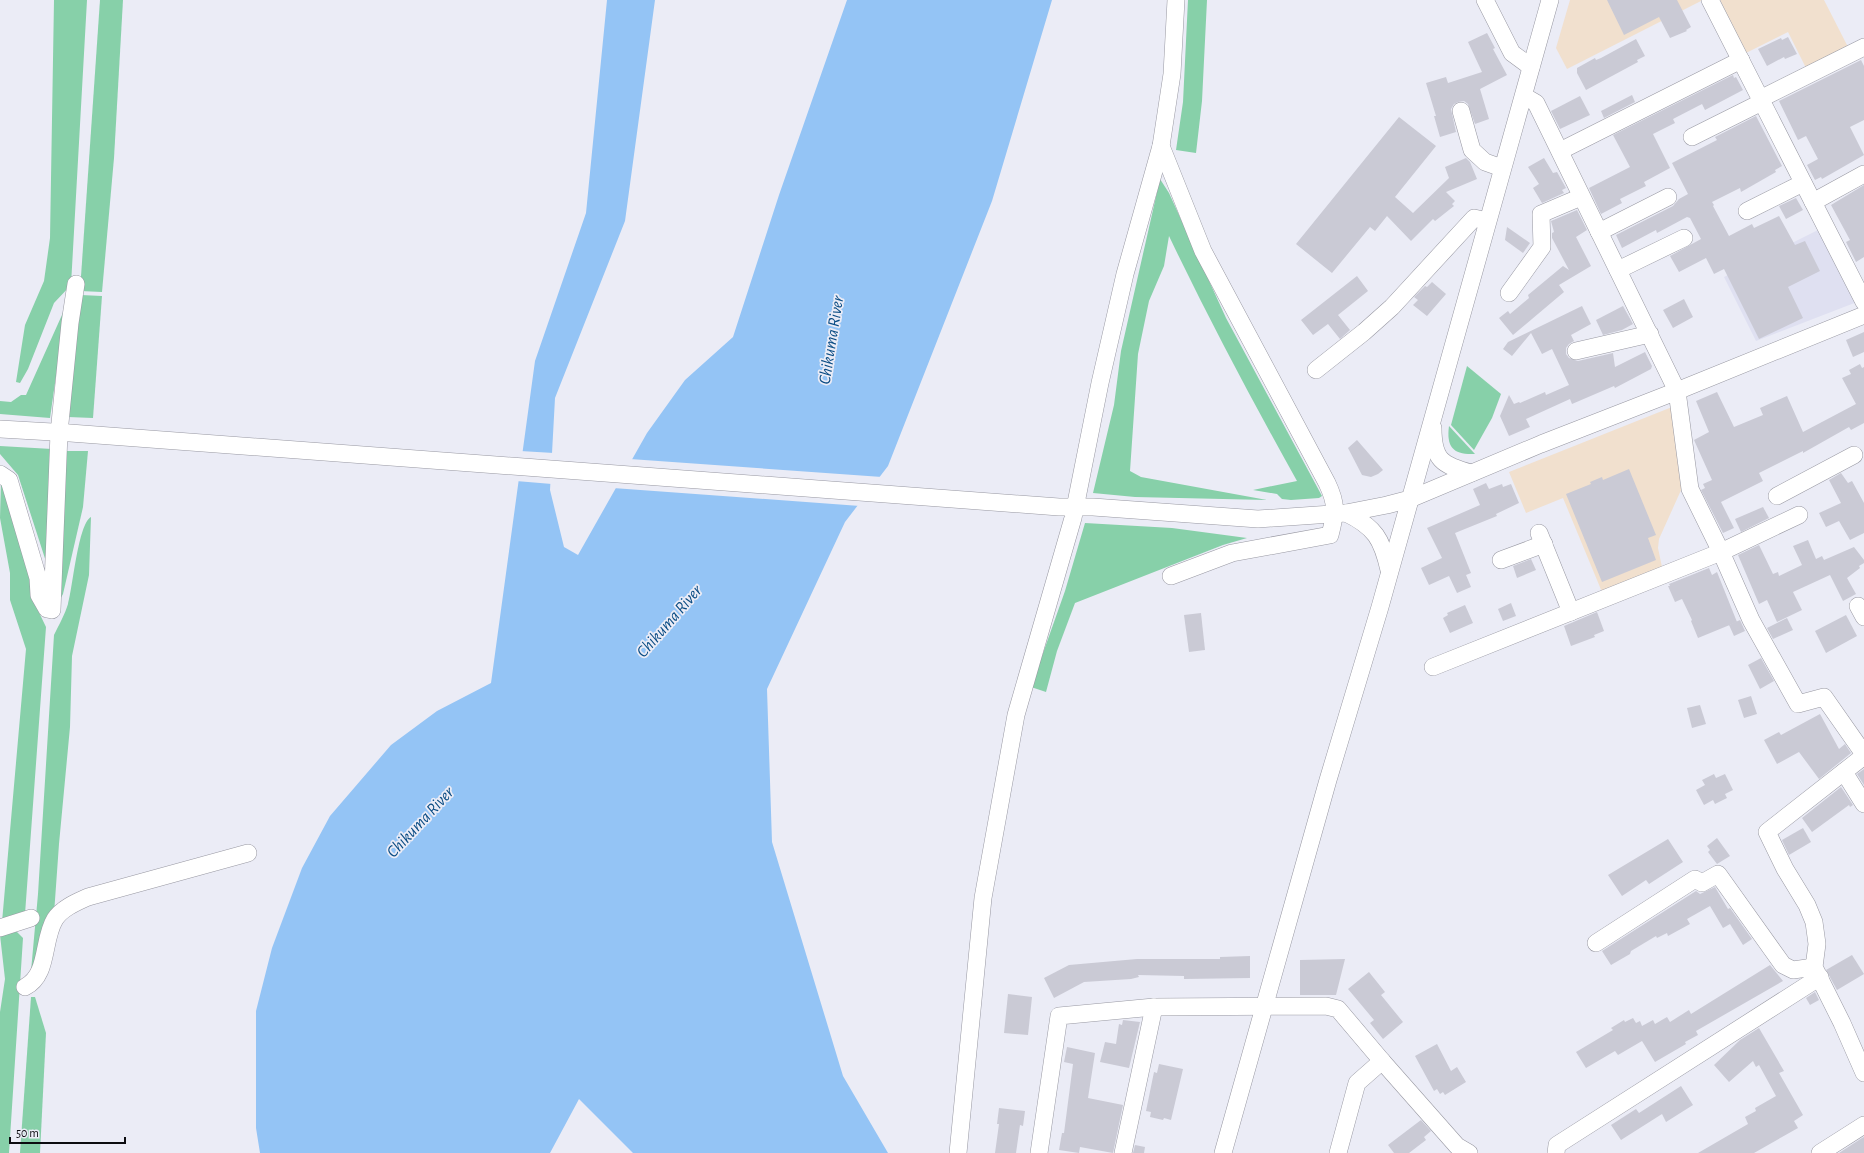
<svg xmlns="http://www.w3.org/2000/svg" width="1864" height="1153" font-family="'Alegreya Sans',sans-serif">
	<rect width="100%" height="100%" fill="#ebecf6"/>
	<g fill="#f1e0ce">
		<polygon points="1570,0 1701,0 1701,1 1567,69 1556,48"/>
		<polygon points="1720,0 1824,0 1848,47 1806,68 1788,32 1746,53"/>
		<polygon points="1672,407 1682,466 1680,482 1682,488 1659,539 1658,548 1662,567 1602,592 1563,498 1526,513 1509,472"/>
	</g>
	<polygon fill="#dfe0f1" points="1818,230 1857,302 1756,341 1724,277"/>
	<g fill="#87d0a9">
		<polygon points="54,0 87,0 71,285 54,303 28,369 20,383 16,382 25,325 44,281 50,238"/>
		<polygon points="100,0 123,0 114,158 102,292 80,291"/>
		<polygon points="1188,0 1207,0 1202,101 1196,153 1176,150 1183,102"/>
		<path d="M1160 179 1169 193 1226 318 1322 496 1319 498 1291 500 1282 499 1277 494 1253 490 1297 481C1252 400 1209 320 1169 236L1164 266 1149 301 1138 354 1130 471 1141 477 1267 500 1135 497 1093 493 1114 405 1121 351Z"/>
		<polygon points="81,295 102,296 93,418 68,417"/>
		<polygon points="66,306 50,418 0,414 0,401 11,402 21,395 26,395"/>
		<polygon points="1467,366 1501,394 1492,418 1474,450 1451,425"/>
		<path d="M1449 426 1475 454C1454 455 1446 448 1449 426Z"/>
		<polygon points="0,446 52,449 50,574 18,475 0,454"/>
		<polygon points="66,451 88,451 83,507 63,594 59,601"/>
		<polygon points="1,481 28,558 33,600 46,627 25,914 2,922 26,649 10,600 10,573 0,518"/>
		<path d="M91 517 89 575 72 656 70 727 59 844 54 914 31 971 38 894 54 635C59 625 65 614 68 604 73 587 78 524 91 517Z"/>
		<polygon points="1085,523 1172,528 1247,538 1223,545 1075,603 1057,651 1046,692 1031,687 1065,591"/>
		<polygon points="15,930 23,938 9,1153 0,1153 0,1012 5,979 0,935"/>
		<polygon points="31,997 35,997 46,1033 40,1153 20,1153"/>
	</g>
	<polygon fill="#94c4f5" points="607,0 655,0 625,221 555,398 550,490 564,547 578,555 647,433 685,380 733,337 779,195 847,0 1052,0 992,201 888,466 845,522 767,689 772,842 843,1076 888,1153 633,1153 579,1099 550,1153 260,1153 256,1128 256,1011 272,948 302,868 330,816 391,745 437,711 491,683 535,361 586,213"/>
	<g fill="#ebecf6">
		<polygon points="520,451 554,453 552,484 516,481"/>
		<polygon points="630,459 882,477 860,506 613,488"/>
	</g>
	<g fill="#cacad5">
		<polygon points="1607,0 1677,0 1691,27 1686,30 1687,31 1670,38 1659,17 1624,35"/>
		<polygon points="1487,33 1495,48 1493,49 1507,75 1480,89 1489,119 1475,124 1468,104 1464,101 1458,102 1454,104 1451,109 1456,132 1440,137 1434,116 1436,116 1426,83 1446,77 1448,83 1482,72 1468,42"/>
		<polygon points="1788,37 1797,54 1785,59 1784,57 1767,66 1758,49 1781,38 1782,40"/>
		<polygon points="1636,39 1645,56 1637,60 1638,62 1586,90 1577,73 1577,68 1595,58 1596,60 1601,58"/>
		<polygon points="1861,60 1864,66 1864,120 1850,127 1864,155 1822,179 1821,177 1815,180 1807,165 1818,159 1806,136 1798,140 1779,101"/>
		<polygon points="1733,75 1734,78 1736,77 1743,90 1705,110 1702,104 1673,119 1675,123 1653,134 1670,168 1644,182 1646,186 1620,199 1622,203 1601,214 1589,188 1630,167 1613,135"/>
		<polygon points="1632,95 1635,102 1604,118 1601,111"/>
		<polygon points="1580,96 1590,115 1560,129 1551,111"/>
		<polygon points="1756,116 1782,166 1775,170 1776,172 1741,192 1740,188 1712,202 1714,205 1713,206 1729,236 1752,224 1754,228 1779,216 1795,245 1805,241 1820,271 1788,287 1803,318 1759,339 1724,269 1714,274 1706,258 1679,272 1670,256 1701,239 1690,218 1687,217 1657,233 1656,230 1622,248 1616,235 1673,206 1679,199 1688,194 1672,163 1717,140 1715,137"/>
		<polygon points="1399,117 1436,146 1395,197 1413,213 1449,178 1445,167 1466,158 1470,162 1477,179 1446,192 1455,201 1452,204 1454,206 1435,221 1433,219 1411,241 1387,216 1375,231 1370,227 1332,273 1296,244"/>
		<polygon points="1544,158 1553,173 1557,172 1566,188 1562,190 1564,193 1542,203 1533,188 1539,184 1528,167"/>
		<polygon points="1864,185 1864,257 1856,262 1846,242 1850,240 1831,205"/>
		<polygon points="1796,198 1803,210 1786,219 1779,206"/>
		<polygon points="1577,210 1587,230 1576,237 1591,266 1559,285 1564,292 1513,335 1499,318 1508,311 1510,314 1529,298 1528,295 1563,266 1569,270 1552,238 1552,233 1554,232 1551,221"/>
		<polygon points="1507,227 1530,243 1523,253 1505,240"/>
		<polygon points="1357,276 1368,291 1338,315 1350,330 1340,339 1328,324 1313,335 1301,320"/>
		<polygon points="1432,282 1446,294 1427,316 1413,305 1418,300 1414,297 1425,286 1427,287"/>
		<polygon points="1684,299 1693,317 1673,328 1663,310"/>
		<polygon points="1582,306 1591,324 1571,335 1574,341 1569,344 1566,348 1566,354 1569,358 1578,361 1613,353 1615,367 1645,352 1652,366 1651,369 1615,388 1614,386 1572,404 1570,399 1526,419 1530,427 1509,436 1500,416 1509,395 1514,404 1519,402 1520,403 1545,392 1546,395 1569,385 1552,349 1542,354 1531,333 1512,356 1503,349 1508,342"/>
		<polygon points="1623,306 1633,324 1622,330 1603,335 1596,320"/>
		<polygon points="1864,332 1864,352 1853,357 1846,340"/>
		<polygon points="1860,364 1862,368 1864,367 1864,423 1851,430 1849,427 1803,453 1803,451 1759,473 1763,481 1721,502 1734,528 1723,533 1701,490 1705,488 1703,484 1712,480 1694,440 1709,432 1696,401 1717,392 1734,427 1763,415 1760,408 1787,396 1803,432 1856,404 1842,378 1851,374 1849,370"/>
		<polygon points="1357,440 1383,470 1378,474 1371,477 1362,475 1348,448"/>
		<polygon points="1629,469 1656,535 1648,538 1656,560 1602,582 1566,494 1591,484 1590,482 1602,477 1603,480"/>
		<polygon points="1841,473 1848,483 1852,481 1864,503 1864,533 1850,540 1839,521 1826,527 1819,513 1841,503 1829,480"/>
		<polygon points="1486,483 1489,489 1502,484 1503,487 1511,484 1519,503 1496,514 1497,516 1455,533 1471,573 1466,575 1471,587 1457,593 1449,576 1429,585 1421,568 1442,558 1427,528 1480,505 1473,489"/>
		<polygon points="1763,507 1769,518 1741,532 1735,519"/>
		<polygon points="1808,540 1816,559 1822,556 1824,560 1854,547 1864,560 1864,563 1859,566 1860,568 1847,578 1856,594 1843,601 1830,575 1793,592 1802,610 1777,622 1767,600 1759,604 1738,555 1759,545 1773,574 1778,572 1779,576 1802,565 1793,546"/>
		<polygon points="1531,559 1536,570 1517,578 1513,566"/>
		<polygon points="1709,568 1712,575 1717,572 1737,622 1698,638 1691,621 1692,620 1682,599 1675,602 1668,586 1670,586 1669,584"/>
		<polygon points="1511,603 1516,616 1503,621 1498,609"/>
		<polygon points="1465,605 1473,623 1450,633 1443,618 1448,615 1447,613"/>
		<polygon points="1597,612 1604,631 1594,635 1595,637 1571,646 1564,626"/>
		<polygon points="1201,613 1205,650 1189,652 1184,615"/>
		<polygon points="1846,615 1857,636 1826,653 1815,631"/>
		<polygon points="1787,618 1793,630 1773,639 1767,628"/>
		<polygon points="1740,620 1745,631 1734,636 1729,625"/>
		<polygon points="1761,658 1774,681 1760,689 1748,665"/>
		<polygon points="1751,696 1757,714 1744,718 1738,700"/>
		<polygon points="1700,705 1706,724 1692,728 1687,708"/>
		<polygon points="1820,714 1839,749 1845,744 1851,753 1819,779 1799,752 1777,764 1764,740 1779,732 1781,735"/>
		<polygon points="1864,769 1864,785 1857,774"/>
		<polygon points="1714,774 1716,778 1725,774 1733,790 1725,794 1727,798 1715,804 1713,800 1704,805 1696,790 1705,785 1702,780"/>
		<polygon points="1841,787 1853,805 1850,807 1849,805 1812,832 1802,818"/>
		<polygon points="1803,828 1811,842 1789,855 1782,840"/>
		<polygon points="1717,838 1730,856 1717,864 1708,852 1710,850 1707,846"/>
		<polygon points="1668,839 1683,862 1649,884 1646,880 1622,896 1608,875"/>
		<polygon points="1715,887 1728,909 1730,908 1752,939 1743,945 1730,924 1723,928 1710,906 1687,919 1690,924 1668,936 1667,933 1657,938 1656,936 1631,951 1630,954 1611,965 1602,951 1696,891 1700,894"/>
		<polygon points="1852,955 1864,974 1837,990 1826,970"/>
		<polygon points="1250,956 1250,978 1184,979 1184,976 1138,975 1139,977 1131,979 1084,982 1054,998 1044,978 1069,965 1137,959 1220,959 1220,957"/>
		<polygon points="1345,959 1336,995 1300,995 1300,960"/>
		<polygon points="1770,965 1783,981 1696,1031 1698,1035 1685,1042 1686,1044 1655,1062 1642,1041 1618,1055 1615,1051 1586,1068 1576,1052 1613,1030 1611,1028 1624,1020 1625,1022 1633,1018 1636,1023 1640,1021 1642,1026 1653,1020 1655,1024 1667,1017 1670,1022 1689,1010 1691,1014"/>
		<polygon points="1369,972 1385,992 1381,995 1403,1022 1383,1039 1370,1023 1374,1020 1348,989"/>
		<polygon points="1815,992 1819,1000 1810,1005 1806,998"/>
		<polygon points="1008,994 1032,997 1028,1035 1004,1033"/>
		<polygon points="1123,1020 1140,1022 1129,1068 1100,1062 1105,1042 1116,1044 1119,1024 1122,1025"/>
		<polygon points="1759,1028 1784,1071 1779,1073 1803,1115 1794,1121 1798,1128 1754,1153 1698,1153 1748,1124 1745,1117 1756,1111 1755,1108 1776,1096 1759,1065 1756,1067 1753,1061 1729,1082 1714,1065 1740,1040"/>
		<polygon points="1437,1044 1451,1071 1457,1067 1466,1082 1445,1095 1443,1092 1440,1094 1437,1089 1434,1091 1415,1056"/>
		<polygon points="1067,1047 1095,1053 1088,1098 1123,1105 1113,1153 1080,1147 1079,1153 1059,1150 1062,1133 1064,1133 1073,1064 1064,1062"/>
		<polygon points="1159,1064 1183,1069 1171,1120 1164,1118 1163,1120 1150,1117 1151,1112 1146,1111 1154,1072 1157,1073"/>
		<polygon points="1681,1086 1693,1105 1666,1122 1662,1114 1621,1140 1611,1125 1636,1109 1639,1113"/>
		<polygon points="999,1108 1025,1111 1023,1126 1020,1125 1016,1153 995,1153 999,1124 997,1124"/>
		<polygon points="1421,1120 1431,1131 1424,1137 1426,1140 1409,1153 1394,1153 1388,1145"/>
		<polygon points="1864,1137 1864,1153 1839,1153 1862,1138"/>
		<polygon points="1135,1145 1145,1147 1144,1153 1133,1153"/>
	</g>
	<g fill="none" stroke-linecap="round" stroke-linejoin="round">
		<g stroke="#9898a2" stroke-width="18">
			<g id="minor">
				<polyline points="1485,0 1512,53 1531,67"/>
				<polyline points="1710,0 1864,302"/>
				<polyline points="1524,96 1536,103 1677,391 1690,489 1721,552 1751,620 1798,704 1824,697 1864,754"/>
				<polyline points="1760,99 1864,47"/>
				<polyline points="1461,111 1472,150 1485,162 1502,168"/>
				<polyline points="1692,137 1762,102"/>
				<path d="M1161 146 1203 251 1327 483C1337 504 1336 512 1330 535L1232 553 1171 576"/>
				<polyline points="1560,151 1741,60"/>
				<polyline points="1813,202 1864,174"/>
				<polyline points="1747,211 1803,183"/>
				<polyline points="1599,232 1668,197"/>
				<polyline points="1618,270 1684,238"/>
				<polyline points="1509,293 1542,247 1541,214 1581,197"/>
				<polyline points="1576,351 1650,334"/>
				<polyline points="1316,370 1364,332 1392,307 1474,218 1487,221"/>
				<path d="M1433 428C1433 460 1442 465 1471 473"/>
				<polyline points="0,429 70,433 1059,507 1093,507 1258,519 1346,513 1387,505 1410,499 1541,444 1677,391 1864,315"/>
				<polyline points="0,474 9,480 38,578 39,595 47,609 52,610 59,433 70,323 76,284"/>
				<polyline points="1777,496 1854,455"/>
				<path d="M1346 513C1375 527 1382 539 1389 570"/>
				<polyline points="1539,533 1571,612"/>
				<polyline points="1501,560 1544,544"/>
				<polyline points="1858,606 1864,617"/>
				<polyline points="1433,667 1721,552 1799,515"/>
				<polyline points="1864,756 1767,832 1785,869 1807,905 1814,922 1817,944 1814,967 1842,1023 1864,1073"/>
				<polyline points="1844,772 1864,804"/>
				<polyline points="0,928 31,918"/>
				<polyline points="1596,943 1695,879 1702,883 1718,874 1783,965 1793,970 1814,967"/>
				<path d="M25 987C49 975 42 940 55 919 62 908 77 902 88 897L248 853"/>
				<polyline points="1382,1061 1457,1146 1469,1153"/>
				<polyline points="958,1153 983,898 1016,715 1073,518 1100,383 1125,274 1161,146 1172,74 1176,0"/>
				<polyline points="1039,1153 1059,1016 1154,1007 1326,1006 1338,1009 1382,1061 1357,1083 1338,1153"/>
				<polyline points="1123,1153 1154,1007"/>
				<polyline points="1223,1153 1328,780 1380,607 1550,0"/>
				<polyline points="1556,1153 1557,1145 1820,977"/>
				<polyline points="1820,1153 1864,1125"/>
			</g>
		</g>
		<use href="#minor" stroke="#fff" stroke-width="17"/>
	</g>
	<g text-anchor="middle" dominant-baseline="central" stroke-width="3.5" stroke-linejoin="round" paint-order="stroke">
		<g font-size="17" font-style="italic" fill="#0a4c84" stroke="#ebecf6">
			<text transform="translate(831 340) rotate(-81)">Chikuma River</text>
			<text transform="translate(669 621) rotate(-49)">Chikuma River</text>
			<text transform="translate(420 822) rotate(-47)">Chikuma River</text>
		</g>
	</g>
	<path d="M10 1137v6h115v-6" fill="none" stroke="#0c0c10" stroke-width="2"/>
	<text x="16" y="1137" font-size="12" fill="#0c0c10" stroke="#ebecf6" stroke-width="3" paint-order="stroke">50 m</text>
</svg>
